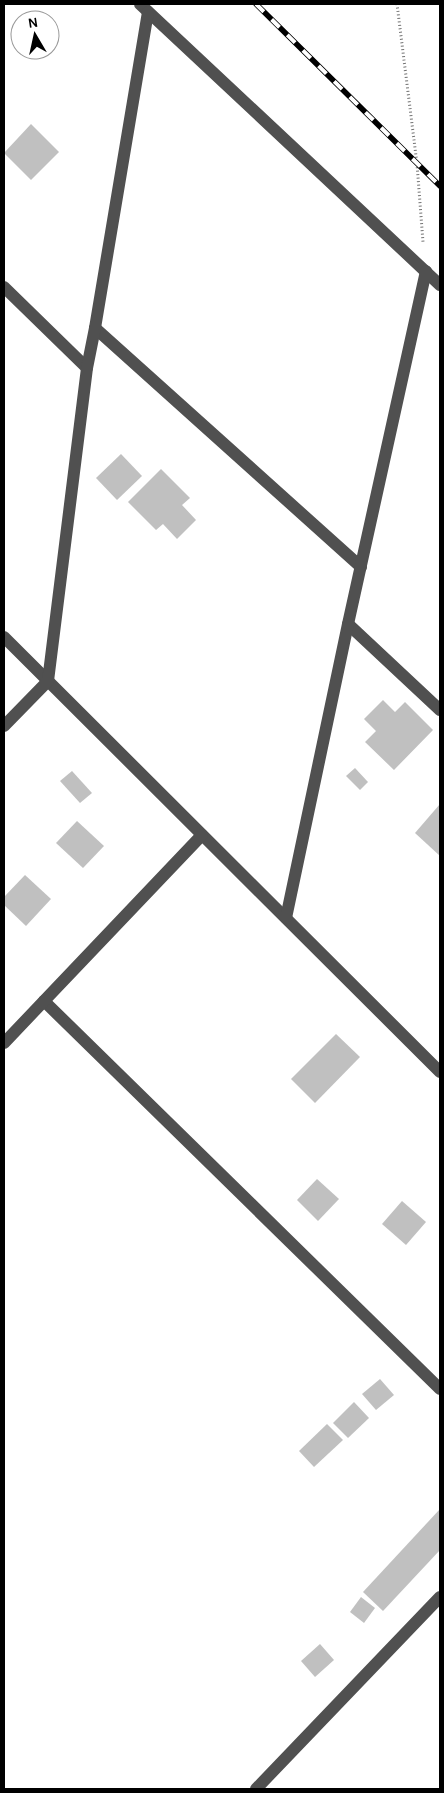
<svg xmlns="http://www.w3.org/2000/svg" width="444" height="1793" font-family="Karla,sans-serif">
	<rect width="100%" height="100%" fill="#fff"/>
	<g fill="#c0c0c0">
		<polygon points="31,124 59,152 31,180 4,153"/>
		<polygon points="121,454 142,476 117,500 96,478"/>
		<polygon points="161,469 190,498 182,505 196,520 177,539 163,524 156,530 128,502"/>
		<polygon points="383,700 395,712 405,702 433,730 394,770 365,742 376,731 364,719"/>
		<polygon points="355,768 368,782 360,790 346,776"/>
		<polygon points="72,771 92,793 80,803 60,781"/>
		<polygon points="440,804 440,856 415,833"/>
		<polygon points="77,821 104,846 83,868 56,843"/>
		<polygon points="25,875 51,899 26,926 4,905 4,897"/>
		<polygon points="336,1034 360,1057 315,1103 291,1079"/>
		<polygon points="317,1179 339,1199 318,1221 297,1200"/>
		<polygon points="402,1201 426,1222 406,1245 382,1224"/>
		<polygon points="380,1379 394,1395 376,1410 362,1394"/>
		<polygon points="354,1402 369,1418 348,1438 333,1423"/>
		<polygon points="327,1424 343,1440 314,1467 299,1451"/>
		<polygon points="440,1509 440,1550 383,1611 363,1592"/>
		<polygon points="361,1597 375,1608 364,1623 350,1612"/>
		<polygon points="320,1644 334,1660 315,1677 301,1661"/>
	</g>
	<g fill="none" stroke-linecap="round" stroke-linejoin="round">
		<polyline stroke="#727272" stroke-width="3" stroke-dasharray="1 2.5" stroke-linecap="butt" points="397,4 417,164 423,242"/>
		<g stroke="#505050" stroke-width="12">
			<polyline points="140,4 440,285"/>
			<polyline points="4,287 87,368"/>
			<polyline points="95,328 361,567"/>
			<polyline points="348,624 440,710"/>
			<polyline points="4,637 440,1072"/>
			<polyline points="4,726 48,681 87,368 95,328 148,12"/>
			<polyline points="286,918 348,624 426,271"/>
			<polyline points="44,1001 440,1389"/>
			<polyline points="4,1043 202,835"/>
			<polyline points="256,1789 440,1597"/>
		</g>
		<g stroke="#000" stroke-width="5.5">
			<polyline id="rail" points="256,4 440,186"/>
		</g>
		<use href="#rail" stroke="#fff" stroke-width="4" stroke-dasharray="11" stroke-linecap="butt"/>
	</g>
	<rect width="444" height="1793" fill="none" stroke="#000000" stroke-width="10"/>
	<g transform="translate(35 35) rotate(351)"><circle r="24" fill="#ffffff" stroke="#999999"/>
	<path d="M0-4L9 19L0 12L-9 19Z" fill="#000000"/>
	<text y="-8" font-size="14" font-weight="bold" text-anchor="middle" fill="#000000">N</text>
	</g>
</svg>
